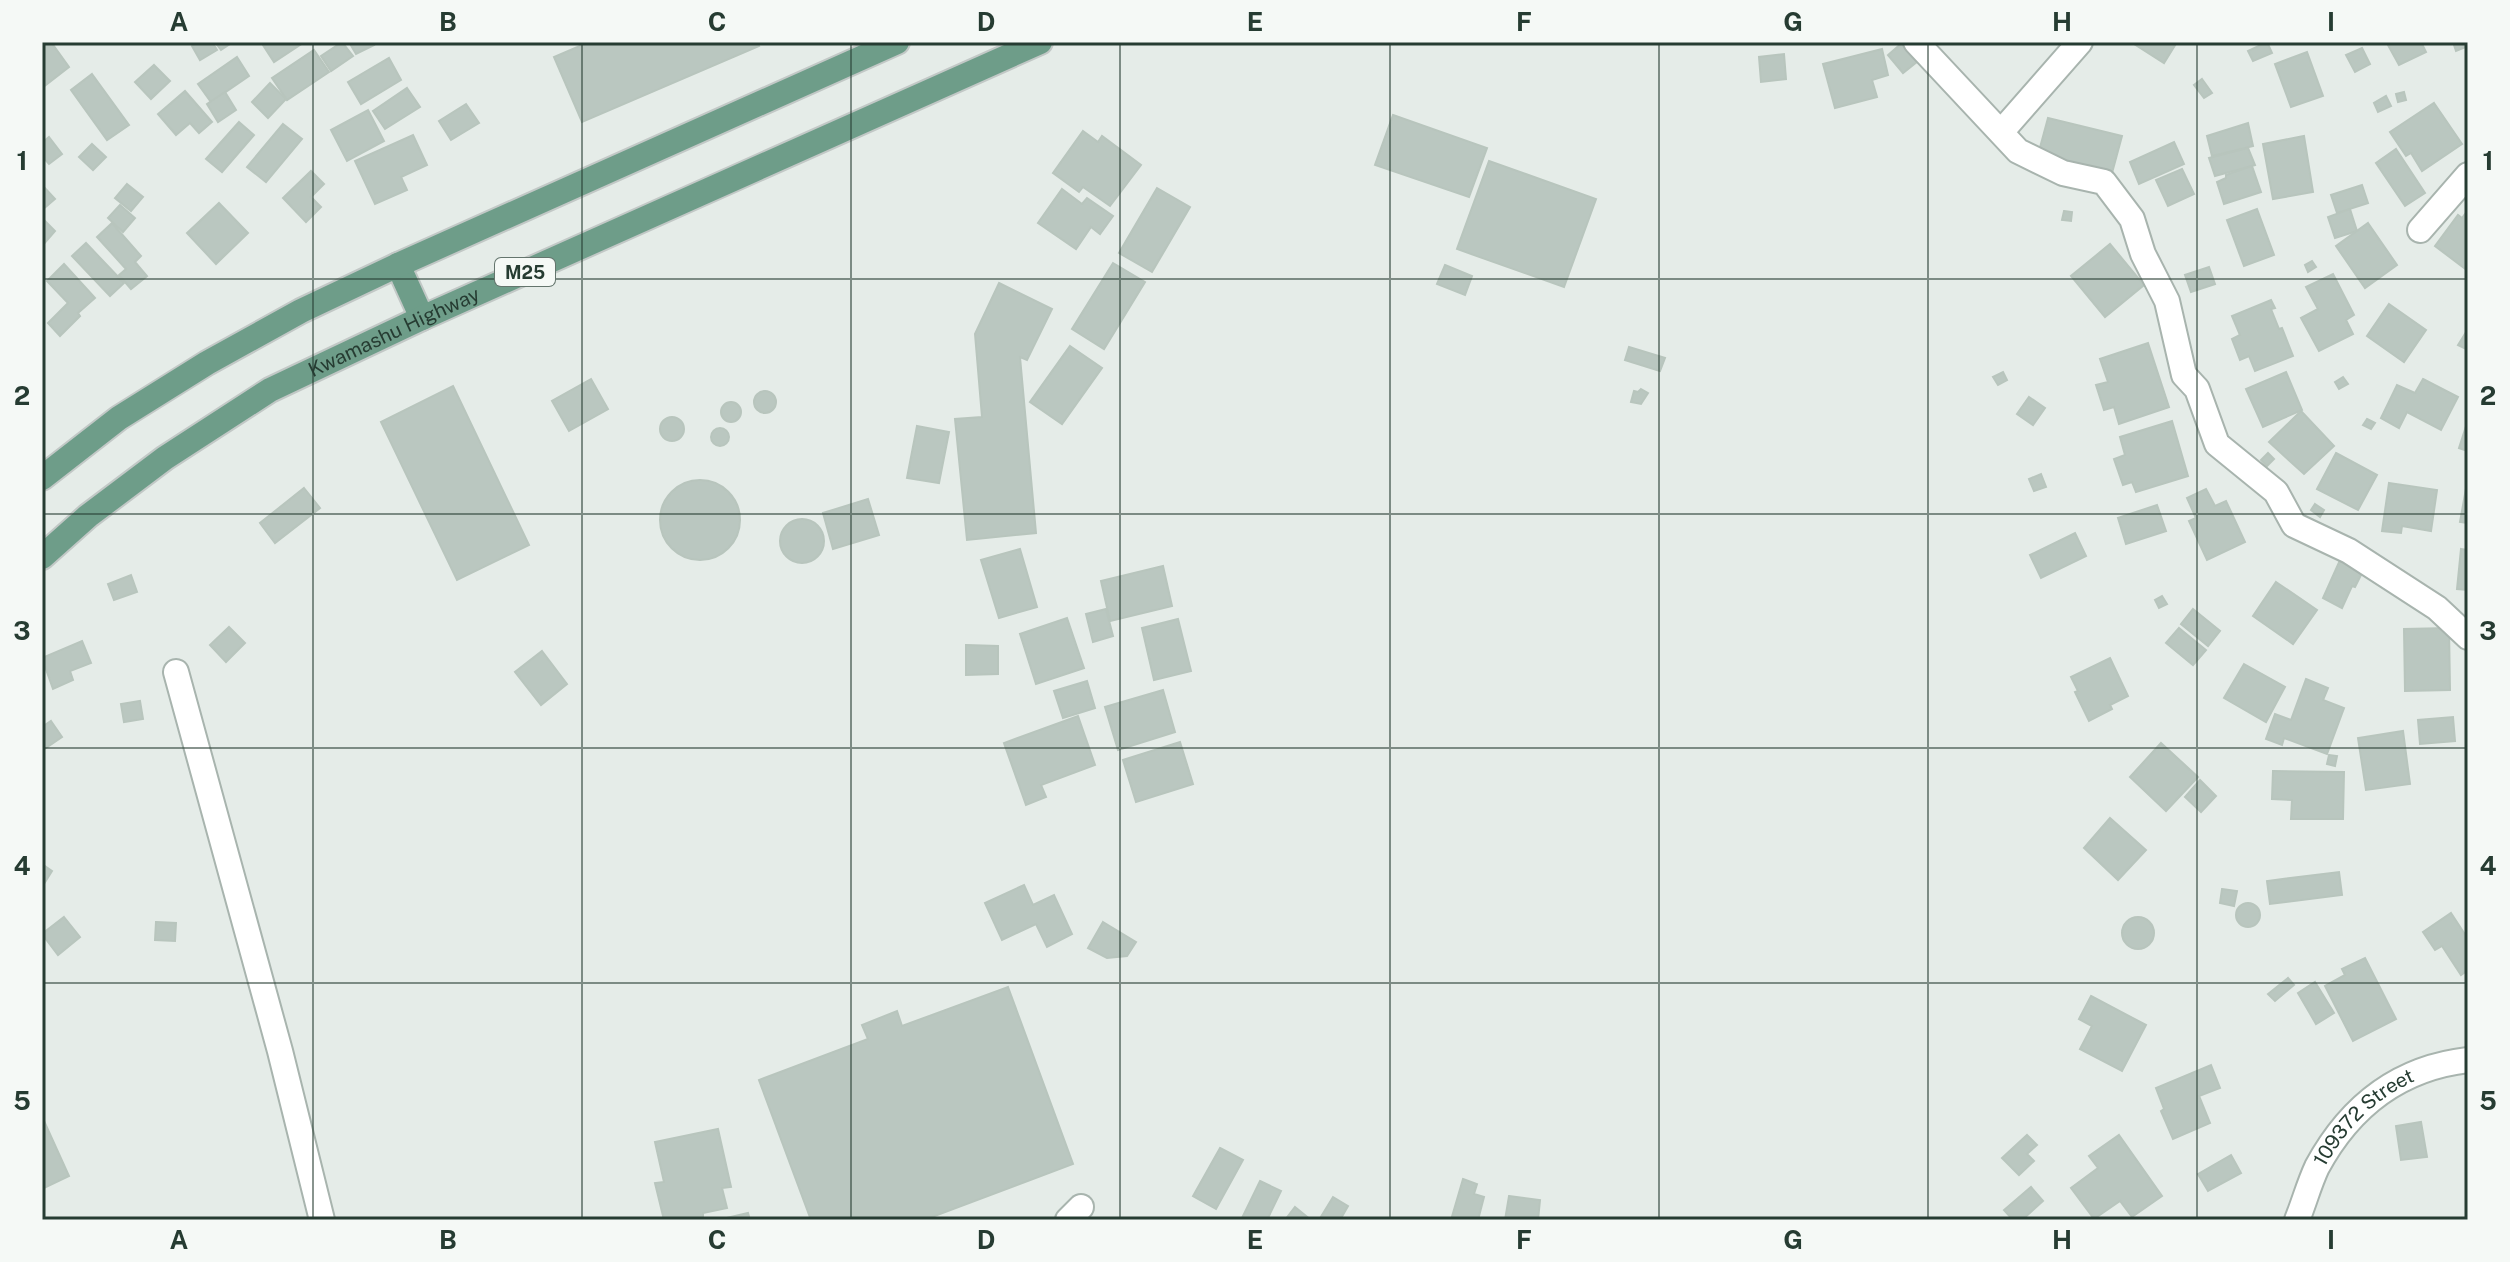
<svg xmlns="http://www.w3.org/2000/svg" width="2510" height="1262" font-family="'Public Sans',sans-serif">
	<rect width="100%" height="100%" fill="#e5ece8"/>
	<g fill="#bac7c0" stroke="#b8c5bd" stroke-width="2">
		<polygon points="45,42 51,42 69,67 42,88 42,44"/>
		<polygon points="198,42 212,42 217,50 200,60 192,46"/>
		<polygon points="215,42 233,42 221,50"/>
		<polygon points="261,42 303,42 303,43 274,62"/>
		<polygon points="342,42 353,56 331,71 321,56"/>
		<polygon points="349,42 372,42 374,45 356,54"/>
		<polygon points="589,42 757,42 759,46 582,122 554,57"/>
		<polygon points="1903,42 1918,61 1903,73 1888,55"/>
		<polygon points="2131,42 2177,42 2164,63"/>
		<polygon points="2267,42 2272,53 2253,61 2248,51"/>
		<polygon points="2390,42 2421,42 2426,52 2399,65 2388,45 2391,44"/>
		<polygon points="2453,42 2468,42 2468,46 2456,51"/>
		<polygon points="2362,48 2370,64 2355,72 2346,55"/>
		<polygon points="1882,49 1888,75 1872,80 1877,97 1835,108 1823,64"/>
		<polygon points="314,50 329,72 287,100 272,78"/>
		<polygon points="2307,52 2323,96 2291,107 2275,64"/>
		<polygon points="1784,54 1786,79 1761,82 1759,57"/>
		<polygon points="237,57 249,76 211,102 198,84"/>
		<polygon points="389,58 401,80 361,104 348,82"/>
		<polygon points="154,65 170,81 151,99 135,82"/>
		<polygon points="92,74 129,125 107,140 71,90"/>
		<polygon points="2202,79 2212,93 2204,98 2194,85"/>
		<polygon points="270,83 286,99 268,118 252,102"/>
		<polygon points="407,88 420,107 385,129 373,111"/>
		<polygon points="185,91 212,122 199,133 190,123 176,135 158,114"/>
		<polygon points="225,92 236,110 218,122 207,104"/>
		<polygon points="2404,92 2406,100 2398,102 2396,94"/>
		<polygon points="2386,96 2391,106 2378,112 2374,103"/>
		<polygon points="2434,103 2462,144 2422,171 2411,153 2406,156 2390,132"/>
		<polygon points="466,104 479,123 451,140 439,121"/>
		<polygon points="368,110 384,141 347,161 331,130"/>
		<polygon points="1393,115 1487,148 1469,197 1375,165"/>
		<polygon points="2048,118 2122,136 2112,173 2038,155"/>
		<polygon points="239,122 254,135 222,172 206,159"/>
		<polygon points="2248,123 2253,146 2212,156 2207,136"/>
		<polygon points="283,124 302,139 266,182 247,167"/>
		<polygon points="1083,131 1098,142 1102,136 1141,165 1110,206 1083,187 1079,192 1053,173"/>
		<polygon points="413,135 427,165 401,177 407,190 375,204 355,161"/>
		<polygon points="2304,136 2313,192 2273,199 2263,144"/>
		<polygon points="49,137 62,154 49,164 42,156 42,143"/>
		<polygon points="2174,142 2184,164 2139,184 2130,162"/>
		<polygon points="92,144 106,157 93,170 79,157"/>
		<polygon points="2248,148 2255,165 2215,176 2209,158"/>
		<polygon points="2396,149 2425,193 2405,206 2376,163"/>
		<polygon points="1489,161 1596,199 1564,287 1457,249"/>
		<polygon points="2252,166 2261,192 2224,204 2217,182 2226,178 2226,175"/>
		<polygon points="2182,169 2194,194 2168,206 2156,180"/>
		<polygon points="311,171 324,184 311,197 321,207 306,222 283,198"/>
		<polygon points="127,184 143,197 131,211 115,198"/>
		<polygon points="42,185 55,199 42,210"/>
		<polygon points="2362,185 2368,203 2337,213 2331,195"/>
		<polygon points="1157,188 1190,207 1152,272 1119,253"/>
		<polygon points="1062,189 1082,204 1087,198 1113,216 1100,234 1091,227 1076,249 1038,223"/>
		<polygon points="219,203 248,233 216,264 187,233"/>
		<polygon points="120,205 135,218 123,232 108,218"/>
		<polygon points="2257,209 2274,255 2244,266 2227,220"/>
		<polygon points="2350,209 2357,231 2335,238 2328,217"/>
		<polygon points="2468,210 2468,271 2435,246 2458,215 2462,218"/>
		<polygon points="2064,211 2072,212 2071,221 2062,220"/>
		<polygon points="44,220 55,231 42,246 42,222"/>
		<polygon points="112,223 141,256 135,262 147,276 131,289 119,275 126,269 97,237"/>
		<polygon points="2368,223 2397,265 2365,288 2336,246"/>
		<polygon points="86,243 124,283 110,296 72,256"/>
		<polygon points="2110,244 2144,285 2105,317 2071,276"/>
		<polygon points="2312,261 2316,267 2308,272 2305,265"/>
		<polygon points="1113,263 1145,282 1104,349 1072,329"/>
		<polygon points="64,264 95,298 78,313 80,316 60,336 48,323 68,303 47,281"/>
		<polygon points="1445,265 1472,276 1465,295 1437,284"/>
		<polygon points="2209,267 2215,284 2191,292 2185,275"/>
		<polygon points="2333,274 2354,315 2346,320 2353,334 2319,351 2301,318 2318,309 2306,287"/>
		<polygon points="999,283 1052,309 1027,360 1020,357 1036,533 967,540 955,419 982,417 975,334"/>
		<polygon points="2271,300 2275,308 2271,309 2279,329 2282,328 2293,356 2255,371 2249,356 2240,360 2232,339 2240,335 2232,316"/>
		<polygon points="2389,304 2426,330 2404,362 2367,336"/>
		<polygon points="2468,329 2468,350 2458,345"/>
		<polygon points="2148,343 2169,407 2119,424 2114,407 2104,410 2096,385 2108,382 2100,359"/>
		<polygon points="1070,346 1102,368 1062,424 1030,402"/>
		<polygon points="1629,347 1665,358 1660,371 1625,360"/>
		<polygon points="2003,372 2007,380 1998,385 1993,377"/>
		<polygon points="2286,372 2302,410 2263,427 2246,389"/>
		<polygon points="2343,377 2348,384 2339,389 2335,382"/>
		<polygon points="591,379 608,409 569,431 552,401"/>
		<polygon points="2423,379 2458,397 2441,430 2407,412 2399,428 2381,418 2397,385 2415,393"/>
		<polygon points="453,386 529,545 457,580 381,422"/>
		<polygon points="1641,389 1648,393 1641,404 1631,402 1634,391 1638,392"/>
		<circle cx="765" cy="402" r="11"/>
		<polygon points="2029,397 2045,408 2033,425 2017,414"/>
		<circle cx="731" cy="412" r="10"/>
		<polygon points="2301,411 2334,446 2304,474 2269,442"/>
		<circle cx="672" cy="429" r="12"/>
		<polygon points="2367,419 2375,423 2371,429 2363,425"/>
		<polygon points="2468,420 2468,451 2459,448"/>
		<polygon points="2172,421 2188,476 2136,492 2132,482 2123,485 2114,459 2125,455 2120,437"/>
		<polygon points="917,426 949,432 939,483 907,478"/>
		<circle cx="720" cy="437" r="9"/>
		<polygon points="2268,453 2274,459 2267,466 2261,460"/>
		<polygon points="2336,453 2377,475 2358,510 2317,489"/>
		<polygon points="2041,474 2046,487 2034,491 2029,479"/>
		<circle cx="700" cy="520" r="40"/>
		<polygon points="2389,483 2437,490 2431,531 2402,526 2401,533 2382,531"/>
		<polygon points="2467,483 2468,483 2468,523 2460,522"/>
		<polygon points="304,488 320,508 275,543 260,523"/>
		<polygon points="2206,489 2215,506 2226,501 2245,542 2207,560 2189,521 2196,518 2187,498"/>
		<polygon points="868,499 879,535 833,549 823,513"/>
		<polygon points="2315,504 2324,510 2320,517 2311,510"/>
		<polygon points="2157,505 2166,531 2126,544 2118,518"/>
		<circle cx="802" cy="541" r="22"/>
		<polygon points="2075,533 2086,556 2041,578 2030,555"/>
		<polygon points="1020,549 1037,607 999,618 981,560"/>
		<polygon points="2461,549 2468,550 2468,590 2457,589"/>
		<polygon points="2340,560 2363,571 2355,587 2352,586 2342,608 2323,598"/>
		<polygon points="1163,566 1172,606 1110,621 1101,581"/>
		<polygon points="131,575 137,592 114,600 108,584"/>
		<polygon points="2276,582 2317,610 2293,644 2253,616"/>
		<polygon points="2162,596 2167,604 2159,608 2155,600"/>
		<polygon points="1106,609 1113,636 1093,642 1086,614"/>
		<polygon points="2193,609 2220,631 2208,646 2181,624"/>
		<polygon points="1067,618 1084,668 1036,684 1020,634"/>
		<polygon points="1178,619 1191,671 1154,680 1142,628"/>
		<polygon points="229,627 245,643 226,662 210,645"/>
		<polygon points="2179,628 2206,650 2193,665 2166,643"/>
		<polygon points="2449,628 2450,690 2405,691 2404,629"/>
		<polygon points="82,641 91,663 70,671 73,680 53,689 42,658"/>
		<polygon points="966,645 998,646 998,674 966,675"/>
		<polygon points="542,651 567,684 541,705 515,672"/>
		<polygon points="2110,658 2128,696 2110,705 2112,709 2089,721 2075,692 2078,691 2071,677"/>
		<polygon points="2244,664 2285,687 2266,722 2224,698"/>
		<polygon points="2306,679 2328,688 2323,700 2344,708 2327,754 2284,738 2282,745 2266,739 2275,714 2291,720"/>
		<polygon points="1087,681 1095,708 1063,718 1054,691"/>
		<polygon points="1163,690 1175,732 1118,750 1105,707"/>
		<polygon points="140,701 143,719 124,722 121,704"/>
		<polygon points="1078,716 1095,765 1041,785 1046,797 1026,805 1004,743"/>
		<polygon points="2453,717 2455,741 2420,744 2418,720"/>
		<polygon points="51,721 62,737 43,750 42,727"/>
		<polygon points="2403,731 2410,784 2366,790 2358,738"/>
		<polygon points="1180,742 1193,784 1136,802 1123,760"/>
		<polygon points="2161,743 2198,777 2166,811 2130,777"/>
		<polygon points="2329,755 2337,756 2335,766 2327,764"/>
		<polygon points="2273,771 2344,772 2343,819 2291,819 2292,800 2272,799"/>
		<polygon points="2200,780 2216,796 2201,812 2185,797"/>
		<polygon points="2110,818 2146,850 2118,880 2084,848"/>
		<polygon points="42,864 52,871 42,887"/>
		<polygon points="2339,872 2342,895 2270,904 2267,881"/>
		<polygon points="1024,885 1033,905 1054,895 1072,934 1047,947 1036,924 1002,940 985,903"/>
		<polygon points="2222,889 2237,891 2234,906 2220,903"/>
		<circle cx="2248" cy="915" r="12"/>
		<polygon points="2451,913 2468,939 2468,970 2461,975 2442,946 2435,950 2423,932"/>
		<polygon points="64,917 80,937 58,955 42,934"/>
		<circle cx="2138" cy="933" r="16"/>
		<polygon points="156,922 176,923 175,941 155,940"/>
		<polygon points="1103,922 1136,942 1127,956 1107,958 1088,948"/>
		<polygon points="2365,958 2396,1019 2353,1041 2325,986 2345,975 2342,969"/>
		<polygon points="2288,978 2294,985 2275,1001 2268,994"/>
		<polygon points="2315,982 2334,1013 2316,1024 2298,993"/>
		<polygon points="1008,987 1073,1164 924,1220 811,1220 759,1080 868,1039 862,1025 897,1011 902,1026"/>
		<polygon points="2091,996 2146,1025 2122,1071 2080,1049 2092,1026 2079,1019"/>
		<polygon points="2211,1065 2220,1088 2199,1096 2210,1123 2173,1139 2161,1111 2164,1109 2156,1088"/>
		<polygon points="44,1121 69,1176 42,1189 42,1122"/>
		<polygon points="2421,1122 2427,1157 2401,1160 2396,1126"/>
		<polygon points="718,1129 731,1187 722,1188 727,1208 703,1213 703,1220 664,1220 655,1183 664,1182 655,1142"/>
		<polygon points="2027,1135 2037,1145 2027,1154 2034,1161 2019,1175 2002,1158"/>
		<polygon points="2119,1135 2162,1196 2132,1217 2120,1201 2094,1219 2071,1188 2098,1168 2089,1156"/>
		<polygon points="1220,1148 1243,1160 1216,1209 1193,1196"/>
		<polygon points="2231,1155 2241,1173 2208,1191 2198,1174"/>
		<polygon points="1463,1179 1477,1184 1474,1194 1484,1197 1478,1220 1451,1220"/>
		<polygon points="1260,1181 1281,1191 1267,1220 1246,1220 1242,1218"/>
		<polygon points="2031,1187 2043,1201 2022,1220 2013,1220 2004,1210"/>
		<polygon points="1509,1196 1540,1200 1538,1220 1505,1220"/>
		<polygon points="1333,1197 1348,1206 1340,1220 1319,1220"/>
		<polygon points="1295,1207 1311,1220 1285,1220"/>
		<polygon points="748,1213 750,1220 718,1220"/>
	</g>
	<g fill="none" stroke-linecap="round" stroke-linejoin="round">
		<g stroke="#a8b4ae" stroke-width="28">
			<g id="minor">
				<polyline points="1916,42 2018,151 2063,173 2104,182 2132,219 2143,254 2167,301 2184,375 2197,389 2217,444 2276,492 2294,525 2349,551 2437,608 2468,637"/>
				<polyline points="2002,131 2080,42"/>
				<polyline points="2420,230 2468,175"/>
				<polyline points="176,672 280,1051 322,1220"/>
				<polyline points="1068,1220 1081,1207"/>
				<path id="s1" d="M2297 1220C2304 1203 2309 1184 2317 1167 2350 1106 2399 1068 2468 1060"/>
			</g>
		</g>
		<g stroke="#c2c8c6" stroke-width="28">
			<g id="primary">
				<polyline points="398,265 422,318"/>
				<polyline points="42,478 119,418 207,363 301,311 398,265 897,42"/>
				<path id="s2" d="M42 557 88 516 165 458 270 390 422 318 1040 42"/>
			</g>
		</g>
		<use href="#minor" stroke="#fff" stroke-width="24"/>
		<use href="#primary" stroke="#6e9d89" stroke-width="24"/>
	</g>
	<path fill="none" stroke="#263c32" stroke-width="2" stroke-opacity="0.55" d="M313 42V1220M582 42V1220M851 42V1220M1120 42V1220M1390 42V1220M1659 42V1220M1928 42V1220M2197 42V1220M42 279H2468M42 514H2468M42 748H2468M42 983H2468"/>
	<g text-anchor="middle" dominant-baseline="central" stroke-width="7" stroke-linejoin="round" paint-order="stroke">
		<rect fill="#f5f9f6" stroke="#64756d" stroke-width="2" x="495" y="258" width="60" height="28" rx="6"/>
		<g font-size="18" font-weight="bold" fill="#263c32">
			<text x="525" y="272">M25</text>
		</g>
		<g font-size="20" fill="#263c32" stroke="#f5f9f6">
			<text stroke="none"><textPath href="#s2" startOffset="420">Kwamashu Highway</textPath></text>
			<text stroke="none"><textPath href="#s1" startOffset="126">109372 Street</textPath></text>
		</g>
	</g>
	<rect width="2510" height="1262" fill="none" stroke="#f5f9f6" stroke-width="88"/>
	<rect x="44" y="44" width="2422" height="1174" fill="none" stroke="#263c32" stroke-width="3"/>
	<g font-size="26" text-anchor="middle" font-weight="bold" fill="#263c32">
		<text x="179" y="31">A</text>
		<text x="448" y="31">B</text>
		<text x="717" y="31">C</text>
		<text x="986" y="31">D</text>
		<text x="1255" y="31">E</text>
		<text x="1524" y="31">F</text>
		<text x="1793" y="31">G</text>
		<text x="2062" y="31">H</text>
		<text x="2331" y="31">I</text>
		<text x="22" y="170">1</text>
		<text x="2488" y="170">1</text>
		<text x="22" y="405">2</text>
		<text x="2488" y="405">2</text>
		<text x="22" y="640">3</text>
		<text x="2488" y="640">3</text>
		<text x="22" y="875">4</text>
		<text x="2488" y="875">4</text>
		<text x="22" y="1110">5</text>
		<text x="2488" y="1110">5</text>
		<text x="179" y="1249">A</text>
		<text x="448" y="1249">B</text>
		<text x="717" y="1249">C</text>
		<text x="986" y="1249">D</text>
		<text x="1255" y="1249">E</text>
		<text x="1524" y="1249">F</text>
		<text x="1793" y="1249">G</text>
		<text x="2062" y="1249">H</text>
		<text x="2331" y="1249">I</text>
	</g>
</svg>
